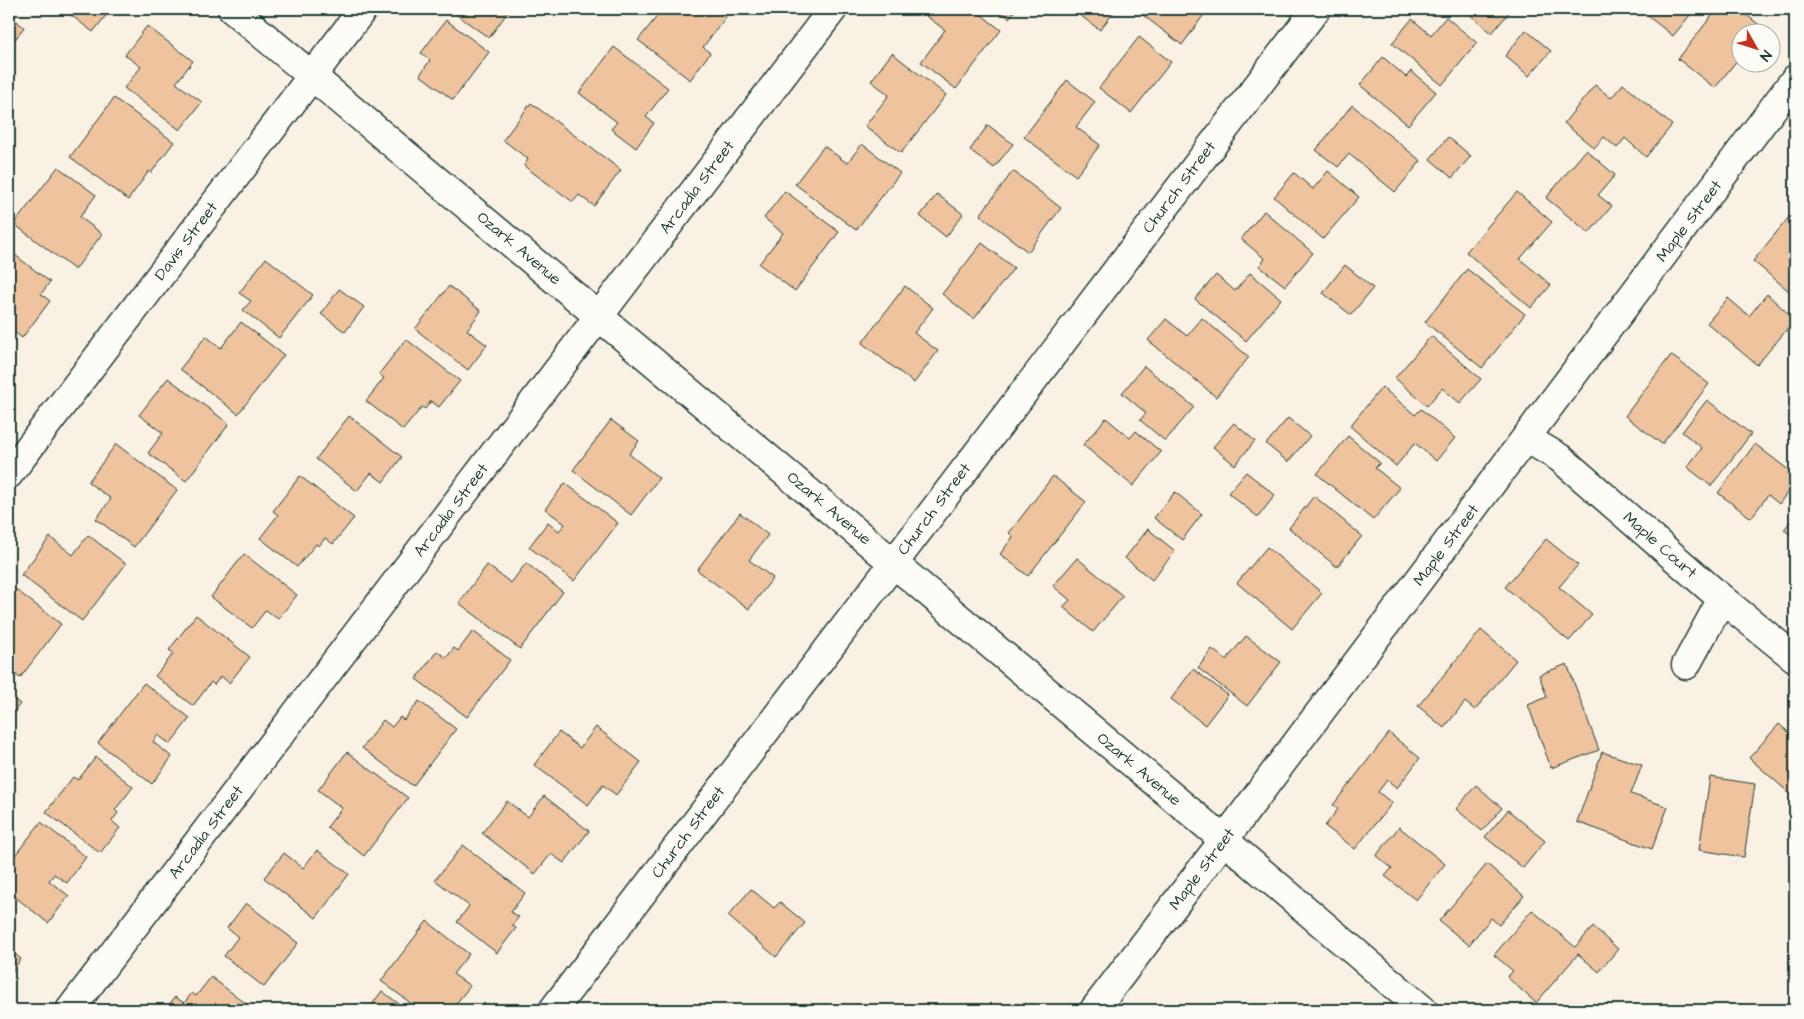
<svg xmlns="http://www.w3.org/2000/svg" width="1804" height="1019" font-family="'Architects Daughter',sans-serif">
	<rect width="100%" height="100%" fill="#faf1e5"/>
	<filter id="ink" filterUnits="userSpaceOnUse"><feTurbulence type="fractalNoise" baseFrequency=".02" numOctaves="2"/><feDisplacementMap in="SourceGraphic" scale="10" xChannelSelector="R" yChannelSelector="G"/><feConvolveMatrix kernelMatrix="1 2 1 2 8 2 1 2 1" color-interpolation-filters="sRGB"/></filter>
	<g filter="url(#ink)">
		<g fill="#eec39d" stroke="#1f3d34">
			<polygon points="63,9 111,9 93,32"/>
			<polygon points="455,9 510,9 489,38 453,12"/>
			<polygon points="663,9 716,9 726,17 703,47 710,53 690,80 638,40"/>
			<polygon points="736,9 748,9 744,15"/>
			<polygon points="932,9 974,9 1001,30 956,89 921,62 945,30 926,16"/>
			<polygon points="997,9 1016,9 1009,18"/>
			<polygon points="1080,9 1116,9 1100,30 1077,13"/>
			<polygon points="1135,9 1200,9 1205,13 1182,45"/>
			<polygon points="1463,9 1512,9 1492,33"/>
			<polygon points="1639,9 1695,9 1673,36"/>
			<polygon points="1717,9 1739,9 1762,27 1758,32 1742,32 1742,54 1715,88 1678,59"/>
			<polygon points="9,16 24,27 9,48"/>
			<polygon points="1446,17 1477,43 1442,85 1392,43 1412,19 1431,35"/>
			<polygon points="446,20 489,52 453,100 420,75 430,60 421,53"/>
			<polygon points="147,26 193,61 176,83 202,102 180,130 124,88 141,67 125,55"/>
			<polygon points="1526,30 1551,51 1529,76 1505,56"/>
			<polygon points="1139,37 1171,62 1131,113 1099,88"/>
			<polygon points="614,47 668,88 646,117 654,123 636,148 611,129 617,122 579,93"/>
			<polygon points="892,53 946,95 901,153 865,126 889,95 871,81"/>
			<polygon points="1383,57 1406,77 1411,71 1436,92 1408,125 1360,85"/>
			<polygon points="1067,80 1095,102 1076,127 1100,145 1076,176 1024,137"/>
			<polygon points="1623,84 1672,125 1646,157 1625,138 1617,148 1604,137 1594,148 1564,123 1595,85 1611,98"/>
			<polygon points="114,98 174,142 151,173 149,171 128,200 70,157"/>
			<polygon points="531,103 621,170 594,206 579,195 573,202 524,166 528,159 503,140"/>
			<polygon points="1352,105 1421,161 1395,192 1349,154 1338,167 1316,150"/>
			<polygon points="988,125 1013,144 994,168 970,150"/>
			<polygon points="1448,137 1471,156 1452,178 1430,159"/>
			<polygon points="862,144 900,173 856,230 795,184 824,146 847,163"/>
			<polygon points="1586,150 1615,175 1598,195 1612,206 1589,233 1546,198"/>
			<polygon points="58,167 96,195 80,217 102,234 75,270 14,224"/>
			<polygon points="1013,171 1061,208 1028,252 980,215"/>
			<polygon points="1328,171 1359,197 1323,239 1274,197 1294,173 1313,189"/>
			<polygon points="785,191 839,232 795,291 759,264 783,233 764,218"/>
			<polygon points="1517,192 1552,222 1520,259 1551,285 1531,308 1466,252"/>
			<polygon points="937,194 963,214 946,237 920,216"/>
			<polygon points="1264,211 1313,253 1285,286 1259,266 1265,259 1241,239"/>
			<polygon points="1794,211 1795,213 1795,296 1753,261"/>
			<polygon points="982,243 1014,268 974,319 942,294"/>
			<polygon points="15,255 50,282 41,294 50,301 22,338 9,328 9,263"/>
			<polygon points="266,258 313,295 279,338 243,310 251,301 239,293"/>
			<polygon points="1345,265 1373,288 1351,315 1323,293"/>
			<polygon points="1467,269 1525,314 1482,368 1425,322"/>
			<polygon points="1250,273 1281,299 1246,341 1195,299 1216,275 1235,291"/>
			<polygon points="449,286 481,311 467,330 487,345 468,370 415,329"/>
			<polygon points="905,286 933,308 914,333 938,351 914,383 862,343"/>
			<polygon points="339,289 364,307 345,332 321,314"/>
			<polygon points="1767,294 1795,320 1757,365 1707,323 1728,298 1749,316"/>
			<polygon points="1202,318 1249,357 1216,397 1148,340 1166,319 1187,336"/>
			<polygon points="241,322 284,355 238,414 180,369 206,336 221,348"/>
			<polygon points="1431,336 1481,379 1460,403 1442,388 1427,406 1395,378"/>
			<polygon points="406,339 460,381 439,407 431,401 425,409 422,407 403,430 366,401 384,378 379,374"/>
			<polygon points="1671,355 1709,384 1662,444 1625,416"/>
			<polygon points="1144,366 1194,407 1165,441 1140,420 1146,413 1122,393"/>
			<polygon points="168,378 229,424 186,481 148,453 163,433 139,415"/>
			<polygon points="1382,387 1415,415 1421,409 1455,438 1436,461 1415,443 1396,466 1350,426"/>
			<polygon points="1707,400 1751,434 1711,486 1687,467 1702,448 1682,432"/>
			<polygon points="349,416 402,457 383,482 371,473 357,491 316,459"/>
			<polygon points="1106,418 1130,438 1136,431 1161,452 1133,486 1083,445"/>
			<polygon points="1288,418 1310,436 1288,462 1266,444"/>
			<polygon points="611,420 639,441 629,454 659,478 631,515 573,470"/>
			<polygon points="1234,423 1255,441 1235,465 1213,447"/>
			<polygon points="1348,436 1380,463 1375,468 1400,488 1373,520 1317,474"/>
			<polygon points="116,444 177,490 134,547 96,519 111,499 88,482"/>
			<polygon points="1755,444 1795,475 1795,482 1779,504 1768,495 1751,518 1718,493"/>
			<polygon points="1246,472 1275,495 1258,517 1228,493"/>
			<polygon points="300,476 354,518 333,544 325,538 319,546 316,544 297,567 260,538 278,515 273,511"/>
			<polygon points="1053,476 1086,502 1028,576 1000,554 1013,537 1009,533"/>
			<polygon points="565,483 618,523 574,581 529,547 548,522 559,531 565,524 545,509"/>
			<polygon points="1175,492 1202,514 1182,540 1154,518"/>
			<polygon points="1314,496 1362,536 1337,567 1289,528"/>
			<polygon points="740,513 768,535 749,560 773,578 749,609 697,570"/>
			<polygon points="1795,515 1795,538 1784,530"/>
			<polygon points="1148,529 1175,551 1152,580 1125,558"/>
			<polygon points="88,535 126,564 82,621 21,575 50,537 73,555"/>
			<polygon points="1546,539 1578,565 1559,587 1592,615 1569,641 1505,587"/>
			<polygon points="1267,547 1322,593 1292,629 1237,583"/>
			<polygon points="244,554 297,595 278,619 266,610 252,628 211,597"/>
			<polygon points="1077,558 1123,596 1093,632 1063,607 1070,600 1053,586"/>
			<polygon points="526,563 563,592 520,649 459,603 487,565 511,583"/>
			<polygon points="11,586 61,624 20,678 9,669 9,588"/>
			<polygon points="196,615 250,657 229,683 221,676 214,685 211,682 193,706 155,676 174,653 169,650"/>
			<polygon points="1481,630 1516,660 1475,710 1465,702 1444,728 1418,706"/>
			<polygon points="473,631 510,660 467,717 416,679 437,651 446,658 454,648 458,651"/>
			<polygon points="1246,636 1281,662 1247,706 1198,668 1212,649 1226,660"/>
			<polygon points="1567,664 1599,750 1551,768 1528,705 1547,697 1539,675"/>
			<polygon points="1193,669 1228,695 1205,725 1171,699"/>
			<polygon points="144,683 190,718 170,744 158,735 153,742 172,757 152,784 98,743"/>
			<polygon points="9,695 20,704 9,718"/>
			<polygon points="419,701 456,729 413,786 362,748 383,720 392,727 400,717 404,720"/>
			<polygon points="1779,724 1795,738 1795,798 1749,758"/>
			<polygon points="596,727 641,762 616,795 603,785 588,805 534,765 559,732 580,748"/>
			<polygon points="1389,733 1420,758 1397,788 1387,780 1378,792 1392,803 1355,849 1325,826 1338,809 1333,805"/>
			<polygon points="347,752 408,798 364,856 327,827 342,808 318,790"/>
			<polygon points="1602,752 1642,765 1631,794 1668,807 1652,849 1577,822"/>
			<polygon points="96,757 133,787 115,810 118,813 112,821 120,828 100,853 46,812 73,777 78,780"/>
			<polygon points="1710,777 1755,784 1744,857 1699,850"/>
			<polygon points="1476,785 1502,808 1482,831 1456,809"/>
			<polygon points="544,796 589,831 564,863 551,854 535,874 482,833 507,801 528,817"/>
			<polygon points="1508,810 1545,841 1523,868 1485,837"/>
			<polygon points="41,822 86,857 67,883 54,874 49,881 69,896 48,923 9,892 9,863"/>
			<polygon points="1399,827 1445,864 1416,900 1385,876 1392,868 1376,856"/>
			<polygon points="463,845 525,893 511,912 519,917 512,925 516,928 497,953 457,922 469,906 435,880"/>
			<polygon points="317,850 349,874 316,918 264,878 284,853 303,868"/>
			<polygon points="1487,864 1524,896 1499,925 1491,918 1469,945 1439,921"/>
			<polygon points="751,889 774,908 780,902 805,923 776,957 728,916"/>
			<polygon points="246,903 298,943 264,987 224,956 238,937 227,928"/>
			<polygon points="1532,910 1575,947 1593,927 1618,949 1599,972 1578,954 1536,1003 1507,977 1513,971 1494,955"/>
			<polygon points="9,921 15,925 9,933"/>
			<polygon points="427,921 469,954 453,974 470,986 451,1010 420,1010 381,981"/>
			<polygon points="9,949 21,959 9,976"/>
			<polygon points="211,977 248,1005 245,1010 165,1010 175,997 184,1003 192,993 196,996"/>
			<polygon points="382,991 407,1010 368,1010"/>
		</g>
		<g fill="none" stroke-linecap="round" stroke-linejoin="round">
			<g stroke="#1f3d34" stroke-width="31">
				<g id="minor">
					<polyline points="232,9 1224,840 1423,1010"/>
					<polyline points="1526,438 1560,458 1722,599 1795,658"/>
					<polyline points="9,474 363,9"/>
					<polyline points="1686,665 1722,599"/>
					<polyline points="70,1010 833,9"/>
					<polyline points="553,1010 1316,9"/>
					<polyline points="1094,1010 1224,840 1795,79"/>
				</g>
			</g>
			<use href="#minor" stroke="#fdfcf7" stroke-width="28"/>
		</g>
	</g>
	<g text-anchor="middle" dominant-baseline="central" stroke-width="4.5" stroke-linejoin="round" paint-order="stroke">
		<g font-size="16" fill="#1f3d34" stroke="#fdfcf7">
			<text transform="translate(697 187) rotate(-53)">Arcadia Street</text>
			<text transform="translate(1179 187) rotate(-53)">Church Street</text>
			<text transform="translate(1689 221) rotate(-53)">Maple Street</text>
			<text transform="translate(186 241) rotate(-53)">Davis Street</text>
			<text transform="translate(519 248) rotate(40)">Ozark Avenue</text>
			<text transform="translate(829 508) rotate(40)">Ozark Avenue</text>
			<text transform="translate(934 509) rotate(-53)">Church Street</text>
			<text transform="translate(451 510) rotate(-53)">Arcadia Street</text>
			<text transform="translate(1446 545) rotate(-53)">Maple Street</text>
			<text transform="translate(1660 545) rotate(41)">Maple Court</text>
			<text transform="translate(1139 769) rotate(40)">Ozark Avenue</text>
			<text transform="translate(206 832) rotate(-53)">Arcadia Street</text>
			<text transform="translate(688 832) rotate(-53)">Church Street</text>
			<text transform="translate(1202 869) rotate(-53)">Maple Street</text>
		</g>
	</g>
	<rect width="1804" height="1019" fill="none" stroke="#fdfcf7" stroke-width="30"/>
	<rect x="15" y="15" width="1774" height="989" fill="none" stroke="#1f3d34" stroke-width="2" filter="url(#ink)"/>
	<g transform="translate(1756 48) rotate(129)"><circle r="24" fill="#fdfcf7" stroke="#a4b0a9"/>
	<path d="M0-4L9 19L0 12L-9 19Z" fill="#c8321e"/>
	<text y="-8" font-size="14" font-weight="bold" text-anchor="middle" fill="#1f3d34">N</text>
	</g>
</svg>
